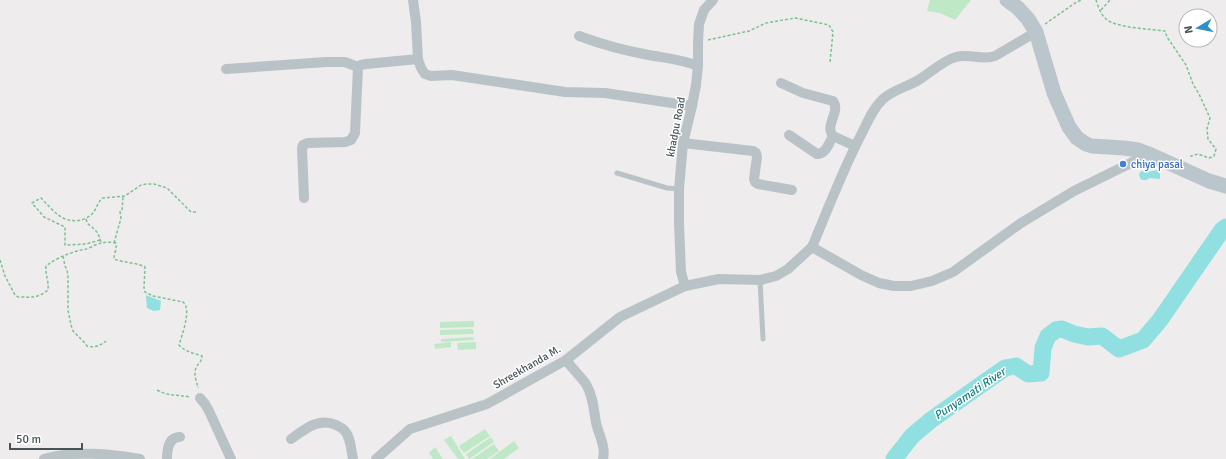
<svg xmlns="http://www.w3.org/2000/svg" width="1226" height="459" font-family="Signika,sans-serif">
	<rect width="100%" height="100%" fill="#efeced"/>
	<g fill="#bfe9c6">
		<polygon points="930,0 971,0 955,20 940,13 927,11"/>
		<polygon points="474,321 474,327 440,328 440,322"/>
		<polygon points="473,329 474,334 440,335 440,330"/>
		<polygon points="473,337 474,340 441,342 441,339"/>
		<polygon points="451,342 451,347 435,349 434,344"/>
		<polygon points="476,342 476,349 458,350 457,343"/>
		<polygon points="485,429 490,436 464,453 459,446"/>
		<polygon points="451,436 465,459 458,459 444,440"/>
		<polygon points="491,437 494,442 469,459 466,454"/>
		<polygon points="514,441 519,448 504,459 490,459"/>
		<polygon points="494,444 499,451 487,459 472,459"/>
		<polygon points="435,447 443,459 433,459 429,453"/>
	</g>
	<g fill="#90e0e1">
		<polygon points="1157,170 1160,174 1160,179 1150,178 1146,180 1142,180 1140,178 1139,174 1141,171 1147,172"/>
		<polygon points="146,295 161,301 160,310 154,311 147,308 146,297"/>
	</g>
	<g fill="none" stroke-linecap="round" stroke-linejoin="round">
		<polyline stroke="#90e0e1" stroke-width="17" points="894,459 912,436 931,420 1005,368 1016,366 1028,374 1041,373 1043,348 1048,336 1056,330 1062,329 1074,334 1088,337 1102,336 1119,349 1143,340 1160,320 1222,230 1226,227"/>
		<g stroke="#7bc291" stroke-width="1.5" stroke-dasharray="3 2" stroke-linecap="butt">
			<path d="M1096 0C1098 6 1101 15 1106 19 1116 28 1151 29 1165 31L1167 37 1186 65 1193 84 1199 94 1210 118 1207 129 1208 139 1216 149 1214 156 1209 158 1198 154 1191 156 1192 159"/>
			<polyline points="1101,10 1110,0"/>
			<polyline points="1045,24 1075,3 1081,0"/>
			<polyline points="708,40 749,31 766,23 795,18 829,25 833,32 830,62"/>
			<path d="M86 219C88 226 89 224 94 229 98 232 100 238 101 243"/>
			<path d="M100 240 86 244 65 245V227L44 217 32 203 41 198C53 210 62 224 81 220 85 219 89 217 92 214 97 209 97 202 103 198L125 196 141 185 147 184H154L167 188 191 212H198"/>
			<polyline points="114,243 121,218 120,212 122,211 123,197"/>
			<path d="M63 256 65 266 67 270 68 276V310L71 325 73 331 85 343 87 346C94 348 100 346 106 341"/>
			<path d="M0 260 5 276 15 295 18 297C31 297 37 299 48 290 49 280 45 275 46 266 54 260 64 255 74 252 79 250 84 250 89 248 99 243 105 241 116 243 117 249 114 254 114 259 124 263 135 262 145 267L144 288 145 292 153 296 183 302C192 309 182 335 179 345 185 352 194 353 202 356 202 362 198 363 196 368 193 374 197 382 198 388"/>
			<path d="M157 390C170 397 176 394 190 397"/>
		</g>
		<g stroke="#b9c3c7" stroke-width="5">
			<polyline points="617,173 667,188 679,189"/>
			<polyline points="760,280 763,339"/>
		</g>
		<g stroke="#b9c3c7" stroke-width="10">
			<polyline points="413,0 416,22 418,59 421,68 425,74 431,76 452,75 565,92 605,93 692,106"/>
			<path d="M579 36C601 44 622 50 644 54 663 58 681 59 698 66"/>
			<polyline points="226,69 326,62 345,62 358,67"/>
			<path d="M781 83 803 93 833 101C841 112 824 125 833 136L855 146"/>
			<path d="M789 135 817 154C826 154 829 143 833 136"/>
			<polyline points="683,143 753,151 756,153 757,157 754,179 755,182 758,184 792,190"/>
			<polyline points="304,198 302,148 303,145 308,143 345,142 351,140 355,133 358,67 361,65 366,64 418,59"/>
			<path d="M812 247C828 209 843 169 862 133 868 121 873 108 883 99 894 89 908 87 920 79 931 72 944 60 956 57 969 53 983 61 995 56L1036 32"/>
			<polyline points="685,286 681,272 679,224 679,189 683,143 692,106 696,85 698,66 698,43 699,24 704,10 713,0"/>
			<path d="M566 360C572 368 580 376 586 384 593 396 594 410 596 423 599 435 606 447 603 459"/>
			<polyline points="200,398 205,404 209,411 231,459"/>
			<path d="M291 439C305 429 319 417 336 425 338 426 342 428 344 430 351 437 351 450 353 459"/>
			<path d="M44 459C70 450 113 454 140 459"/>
			<path d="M167 459C167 449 169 437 180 437"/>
			<polyline points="376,459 410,429 487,404 566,360 620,317 685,286 719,279 760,280 776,276 788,269 812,247 861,275 879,283 894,286 911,286 932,281 953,272 1021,223 1074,191 1149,154"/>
		</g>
		<polyline stroke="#bac6cc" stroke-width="15" points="1007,0 1018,8 1028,19 1036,32 1054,93 1069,127 1077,138 1086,144 1092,146 1124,148 1138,150 1149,154 1209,181 1226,186"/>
	</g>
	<circle fill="#3f7fe0" stroke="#fff" stroke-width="1.5" cx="1123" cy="164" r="4"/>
	<g text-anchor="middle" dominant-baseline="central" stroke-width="3" stroke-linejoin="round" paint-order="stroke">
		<g font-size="11" fill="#475357" stroke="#fff">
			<text transform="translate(676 127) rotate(-79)">khadpu Road</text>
			<text transform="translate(527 367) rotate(-30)">Shreekhanda M.</text>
		</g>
		<g font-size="11" fill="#366cbe" stroke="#fff" text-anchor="start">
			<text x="1131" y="164">chiya pasal</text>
		</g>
		<g font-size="12" font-style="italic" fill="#1a8082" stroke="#fff">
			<text transform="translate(970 394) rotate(-34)">Punyamati River</text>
		</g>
	</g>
	<g transform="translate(1198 28) rotate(260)"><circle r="19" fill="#ffffff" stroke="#b5babc"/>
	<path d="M0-3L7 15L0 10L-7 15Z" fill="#2d90c9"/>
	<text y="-6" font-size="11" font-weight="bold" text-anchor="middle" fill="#475357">N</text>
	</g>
	<path d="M10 443v6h72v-6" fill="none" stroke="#475357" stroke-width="2"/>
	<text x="16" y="443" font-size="12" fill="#475357" stroke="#ffffff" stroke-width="3" paint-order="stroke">50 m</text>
</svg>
